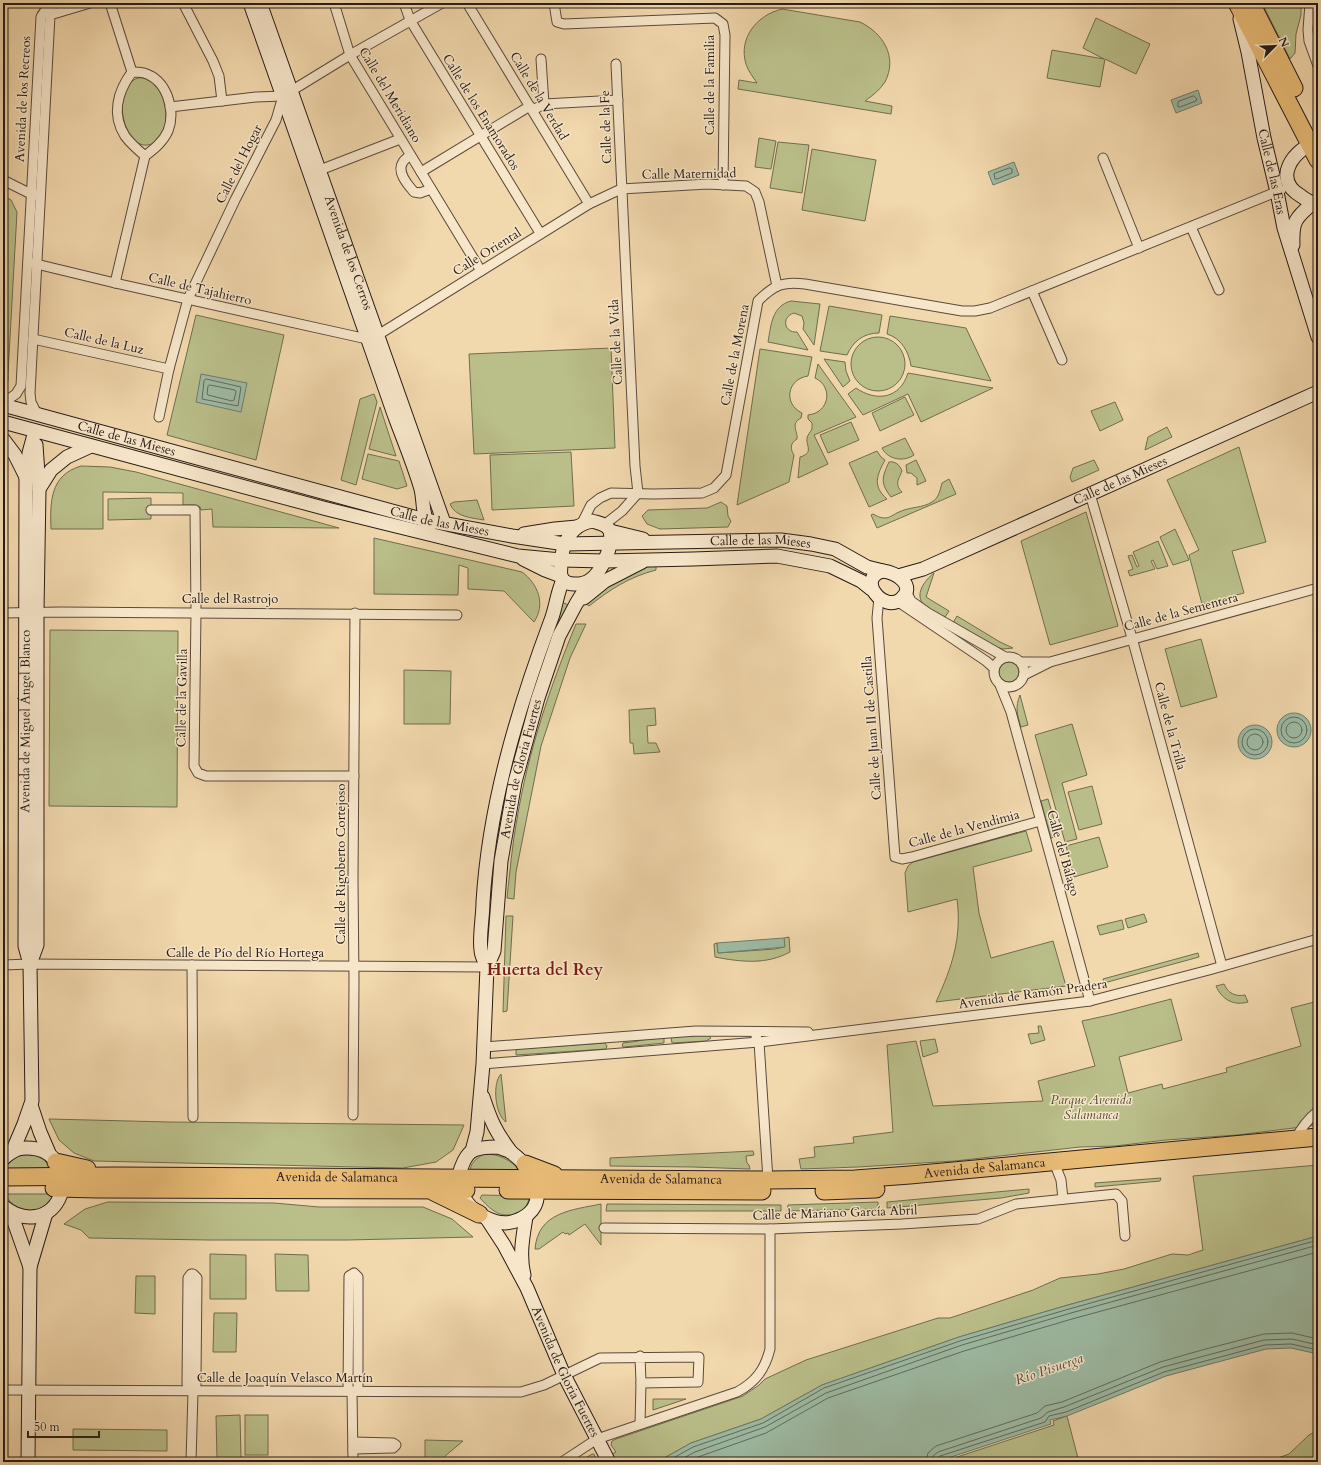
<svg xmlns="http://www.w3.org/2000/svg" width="1321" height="1465" font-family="Cardo,serif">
	<rect width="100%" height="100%" fill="#f2d8ad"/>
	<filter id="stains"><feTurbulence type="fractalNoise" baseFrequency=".005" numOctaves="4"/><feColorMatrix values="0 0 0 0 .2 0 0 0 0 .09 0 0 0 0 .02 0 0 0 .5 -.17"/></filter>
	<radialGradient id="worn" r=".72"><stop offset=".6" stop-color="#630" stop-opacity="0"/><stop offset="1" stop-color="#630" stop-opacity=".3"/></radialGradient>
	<g fill="#babf8a" stroke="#706d50">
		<polygon points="1262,3 1301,3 1301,15 1296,34 1295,53 1290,59"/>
		<path d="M782 9 860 22C883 33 898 57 885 82 880 90 873 95 865 101L892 106 891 114 738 89 739 80 757 83C753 77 748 71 746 64 738 38 757 15 782 9Z"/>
		<polygon points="1096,18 1150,44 1136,74 1105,59 1100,87 1047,78 1052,50 1104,59 1083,48"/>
		<path d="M138 78C169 74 177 140 148 145 123 149 110 88 138 78Z"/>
		<polygon points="759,138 776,141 771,169 755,167"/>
		<polygon points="778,142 809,145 802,193 770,188"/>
		<polygon points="812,149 876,160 865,221 802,210"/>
		<polygon points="3,196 11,200 17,212 8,374 8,381 3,384"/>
		<path d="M791 301 820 304 814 345 803 329 804 323 802 316 794 313C781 317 784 333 797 332L808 350 768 342C771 325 772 306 791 301Z"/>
		<path d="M829 306 882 315 879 333C864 333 853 341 847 355L820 351Z"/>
		<polygon points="196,315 284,335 256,460 167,435"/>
		<path d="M890 316 966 328 991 381 911 366C909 352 901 338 887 334Z"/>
		<circle cx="878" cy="364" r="27"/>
		<polygon points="611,348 615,448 474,454 469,354"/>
		<path d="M760 349 812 357 808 376C787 379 783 404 802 413L801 418C790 424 798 431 797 439 790 443 790 449 794 455L789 482 737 505Z"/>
		<polygon points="824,359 845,362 846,371 850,381 843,387"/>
		<path d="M818 364 856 417 814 435 828 464 798 478 800 457C814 453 806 446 807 438 808 434 810 433 812 429V423L808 419V415C829 413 834 387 815 378Z"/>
		<path d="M908 373 993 388 921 422 908 394 863 415 848 394 856 388C876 402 900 399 908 373Z"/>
		<polygon points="374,394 377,402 356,485 341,480 360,399"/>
		<polygon points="905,397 914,415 880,431 872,413"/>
		<polygon points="1115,402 1123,420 1100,431 1091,411"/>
		<polygon points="380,407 396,456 369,449"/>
		<polygon points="851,422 859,440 828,453 820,435"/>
		<polygon points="1167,427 1172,437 1145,450 1148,437"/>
		<path d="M905 438 914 455C904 462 888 460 882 448Z"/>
		<polygon points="1239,447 1266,542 1232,551 1244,593 1202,604 1189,555 1199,550 1167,480"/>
		<path d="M877 451 881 457 885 460C877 475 872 486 887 499L869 507 849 463Z"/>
		<polygon points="571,452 574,506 492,510 490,455"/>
		<polygon points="368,454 399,461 407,486 397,489 362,479"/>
		<polygon points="916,460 926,481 917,485 917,478 911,473 907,473 906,465"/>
		<polygon points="1094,460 1099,470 1072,482 1070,477 1073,468"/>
		<path d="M889 462C895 461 900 465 902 471 899 479 894 484 902 492L891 497C880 483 882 477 889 462Z"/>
		<path d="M81 466 110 467 136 472 339 528 213 527 212 509 201 510 200 507 196 505H183V493L103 492V529H51C50 502 50 475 81 466Z"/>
		<path d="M949 479 956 494 877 528 871 515 873 514C877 516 880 518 885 518 890 518 894 514 899 512 909 507 923 508 932 502 939 498 940 490 942 483Z"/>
		<polygon points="151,498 151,519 108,520 108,499"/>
		<path d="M477 500 484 520C472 518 455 517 450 504L454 502Z"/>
		<polygon points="721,502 727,506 728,516 731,521 728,527 660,529 647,524 642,516 648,510 707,508"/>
		<polygon points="1086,512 1118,626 1050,645 1021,541"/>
		<polygon points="1175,529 1189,560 1173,565 1160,537"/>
		<path d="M374 538 522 572C538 584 546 604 534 622L504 591 468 589V568L459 565 458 595 374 594Z"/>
		<polygon points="1158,541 1168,566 1157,569 1153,560 1151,561 1155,569 1130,576 1128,571 1133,569 1128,556 1132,555 1137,567 1139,566 1133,552"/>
		<path d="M656 565V570C629 577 611 589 589 606L585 603C601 587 633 568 656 565Z"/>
		<path d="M934 573 926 597 949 611 945 617C938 614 930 610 925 606 913 595 925 580 934 573Z"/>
		<polygon points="561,602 569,605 541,671 491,932 486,932 492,856 514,747"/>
		<polygon points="957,616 1000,642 1013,648 1003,649 996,647 953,623"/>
		<path d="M576 624H586L570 658 541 746 516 872 514 899 507 898C510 872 512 845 517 819 528 752 550 687 576 624Z"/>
		<polygon points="50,630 178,631 177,807 49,806"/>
		<polygon points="1201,639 1217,697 1181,707 1165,649"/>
		<circle cx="1009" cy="672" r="10"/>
		<polygon points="404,670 451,671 450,724 404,724"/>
		<path d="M1020 695 1028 725 1021 727C1017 715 1015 707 1020 695Z"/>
		<polygon points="655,708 656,725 647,726 648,743 656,743 660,752 634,754 633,743 630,743 629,710"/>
		<polygon points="1072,724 1087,775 1062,783 1077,839 1065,842 1035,735"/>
		<polygon points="1092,786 1102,824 1079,830 1068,792"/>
		<polygon points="1048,799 1059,836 1051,838 1041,801"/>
		<path d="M1026 831 1032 851 973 867 979 913 991 958 1053 941 1066 986 936 1002C952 967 962 938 957 899L908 912 905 873 908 866 913 862Z"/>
		<polygon points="1099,837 1108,867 1074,877 1066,846"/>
		<polygon points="1144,914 1147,922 1128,928 1125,919"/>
		<polygon points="506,916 513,916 507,1011 503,1012"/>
		<polygon points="1122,920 1124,929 1100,935 1097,926"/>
		<path d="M789 937 790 952C766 965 741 962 715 957L714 944 717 943 718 953 775 949 784 947V938Z"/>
		<polygon points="1198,953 1199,957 1104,983 1103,979"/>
		<path d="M1224 984C1228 993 1235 997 1245 995L1248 1002C1234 1006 1222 1000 1216 986Z"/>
		<polygon points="1171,999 1182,1040 1119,1057 1128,1093 1162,1084 1163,1089 1227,1072 1226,1068 1301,1046 1291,1008 1318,1001 1318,1125 1237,1135 1166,1140 1115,1146 1080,1147 955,1161 858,1167 801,1169 799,1159 815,1157 814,1147 854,1143 853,1137 893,1132 887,1045 916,1041 933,1106 1043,1101 1038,1081 1095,1066 1082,1021 1114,1014"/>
		<polygon points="1038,1026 1041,1026 1045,1040 1031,1044 1028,1034 1039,1033"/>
		<polygon points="708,1035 711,1038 706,1041 672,1043 671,1037"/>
		<path d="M664 1036V1043L624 1047 622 1046 623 1043C637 1042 650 1038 664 1036Z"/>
		<polygon points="935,1039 938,1052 923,1057 920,1041"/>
		<polygon points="605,1043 607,1046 606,1049 516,1055 516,1049"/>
		<path d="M501 1074 506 1122C495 1115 492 1083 501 1074Z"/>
		<polygon points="49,1119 170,1122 464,1125 453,1150 436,1162 403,1168 94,1161 74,1153 59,1140"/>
		<polygon points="753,1151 754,1155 746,1156 747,1163 749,1165 750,1169 693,1167 610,1166 610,1158"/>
		<path d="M23 1154C34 1154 47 1158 50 1169L4 1170C6 1160 15 1157 23 1154Z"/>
		<path d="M484 1154C499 1154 510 1159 520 1171L470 1173C470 1162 476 1159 484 1154Z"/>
		<polygon points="1318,1165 1318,1236 1068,1305 959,1337 822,1385 761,1419 691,1443 657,1462 579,1462 592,1454 594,1454 596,1459 595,1460 596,1462 616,1452 611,1445 612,1441 616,1439 743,1396 759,1385 765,1379 806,1360 938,1318 950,1318 1033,1290 1060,1278 1098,1274 1124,1269 1172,1254 1188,1255 1203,1250 1193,1176"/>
		<polygon points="1161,1178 1160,1181 1095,1187 1095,1183"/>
		<polygon points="1029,1189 1029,1193 1001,1198 887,1208 887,1202"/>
		<path d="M7 1194H51L53 1196C43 1216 17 1215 6 1196Z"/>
		<path d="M482 1195 530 1196C529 1200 527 1205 525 1208 523 1211 518 1213 514 1214 499 1218 490 1209 480 1198Z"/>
		<polygon points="108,1202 274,1203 319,1207 423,1207 452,1219 473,1237 348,1240 208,1240 89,1238 81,1230 64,1224 85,1209"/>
		<polygon points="878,1202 878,1209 787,1211 788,1205"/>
		<path d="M601 1204V1245L585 1224 569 1235 568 1233 565 1234 563 1232 539 1249H535C538 1212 572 1210 601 1204Z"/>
		<polygon points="607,1204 781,1205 781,1211 606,1211"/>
		<polygon points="210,1254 246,1255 246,1299 210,1299"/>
		<polygon points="275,1254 308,1255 309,1291 276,1291"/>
		<polygon points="136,1276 155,1276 155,1314 135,1313"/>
		<polygon points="214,1313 237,1313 236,1352 213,1352"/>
		<polygon points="653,1399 686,1399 653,1410"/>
		<polygon points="240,1415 241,1458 217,1459 216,1416"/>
		<rect x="245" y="1415" width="23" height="40"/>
		<polygon points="1067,1416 1079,1462 942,1462 1054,1425 1053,1421"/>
		<polygon points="73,1429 167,1430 167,1451 73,1450"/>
		<polygon points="1318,1430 1318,1462 1227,1462 1248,1458 1275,1459 1289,1454 1309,1435"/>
		<polygon points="425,1440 463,1441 438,1462 425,1462"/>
	</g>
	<g fill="#9dbba4" stroke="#6e7b6b">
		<polygon points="1198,90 1202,103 1176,113 1171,100"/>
		<polygon points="1014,162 1019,175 993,185 988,172"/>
		<polygon points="201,374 247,383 241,412 196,402"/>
		<circle cx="1294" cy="730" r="17"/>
		<circle cx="1255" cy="742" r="17"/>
		<polygon points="784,938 785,947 718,953 717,943"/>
		<polygon points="1318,1236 1318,1354 1291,1348 1266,1349 1166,1376 1067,1416 1050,1420 1051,1424 936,1462 657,1462 691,1443 761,1419 822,1385 959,1337 1068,1305"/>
	</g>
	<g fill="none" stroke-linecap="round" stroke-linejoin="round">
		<g stroke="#626b5d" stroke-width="1">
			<polygon points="1194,96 1197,99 1196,101 1180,107 1178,107 1178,102"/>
			<polygon points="1010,168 1012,169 1012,173 997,179 995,179 994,174"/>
			<polygon points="206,379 241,387 238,406 202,399 204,381"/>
			<polygon points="210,385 235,390 236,392 234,400 232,401 208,395 207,394 208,386"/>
			<circle cx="1294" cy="730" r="13"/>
			<circle cx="1294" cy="730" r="8"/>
			<circle cx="1255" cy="742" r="13"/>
			<circle cx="1255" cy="742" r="8"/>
			<polyline points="666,1462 693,1447 763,1423 824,1388 960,1341 1069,1309 1318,1240"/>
			<polyline points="676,1462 695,1452 765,1427 826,1393 962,1345 1071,1313 1318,1245"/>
			<polyline points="689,1462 698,1457 766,1433 828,1398 964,1351 1072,1319 1318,1252"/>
			<polyline points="926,1462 928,1453 936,1446 1037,1413 1045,1406 1062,1402 1160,1362 1202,1350 1264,1334 1292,1333 1318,1339"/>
			<polyline points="932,1462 933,1456 938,1452 1041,1418 1048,1412 1064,1407 1163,1367 1264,1340 1292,1339 1318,1345"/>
			<polyline points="937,1462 937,1458 940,1456 1045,1422 1049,1416 1066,1412 1164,1372 1265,1345 1291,1344 1318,1350"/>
		</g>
		<g stroke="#5a4a3c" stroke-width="11">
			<g id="street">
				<polyline points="110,3 132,72"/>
				<polyline points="183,3 213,61 219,76 222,101"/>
				<polyline points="334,3 350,55 481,271"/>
				<polyline points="404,3 410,20 540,233"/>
				<polyline points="467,3 589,204"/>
				<polyline points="554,3 557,22 564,24 715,18 723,24 725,35 723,185"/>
				<polyline points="1310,3 1308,30 1309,41 1318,66"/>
				<polyline points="541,59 544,104"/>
				<path d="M132 72C136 72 140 72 144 73 167 80 176 110 168 131 163 142 154 149 145 156 138 150 130 143 125 136 111 114 118 91 132 72Z"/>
				<polyline points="170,107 256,97 283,96"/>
				<polyline points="533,110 544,104 618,100"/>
				<path d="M410 155C408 157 404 160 403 162 396 172 408 185 414 192L420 193 431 189"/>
				<polyline points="1103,158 1139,248"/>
				<polyline points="320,170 400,139"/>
				<polyline points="421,172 530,106"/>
				<polyline points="3,180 27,192 36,195"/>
				<polyline points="1191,227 1219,290"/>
				<polyline points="28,262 115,283 367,339 378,335 589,204 621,189 708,184 746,186 755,192 759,202 777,286"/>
				<polyline points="115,283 145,156"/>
				<polyline points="1032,291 1062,360"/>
				<polyline points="33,339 169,369"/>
				<path d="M3 403 16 394 21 386 41 17C45 9 49 6 58 3"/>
				<path d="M37 414 31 402 30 393C37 267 43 141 50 15L90 3"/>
				<polyline points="159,417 169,369 188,299 235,200 276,120 283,96 350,55 442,3"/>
				<polyline points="1090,494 1132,638 1222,966"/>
				<polyline points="151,510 195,510 196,612 194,766 198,773 206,776 354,776"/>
				<path d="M582 523 591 505 600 498 611 493 653 494 702 493 714 488 726 475 758 301C774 285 783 281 805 284L962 311H975L990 308 1281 190"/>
				<polyline points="604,525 622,511 638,493 635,466 616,64"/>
				<polyline points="906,591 911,601 928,613 1005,657"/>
				<polyline points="879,598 877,618 895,857 902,859 912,857 1040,821"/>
				<polyline points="897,601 986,661 994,668"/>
				<polyline points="3,613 61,612 457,615"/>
				<circle cx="1009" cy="672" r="15"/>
				<polyline points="1021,662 1047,662"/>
				<polyline points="1024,675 1050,662 1318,588"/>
				<polyline points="1000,685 1011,712 1090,1001"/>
				<polyline points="3,965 30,964 487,967"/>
				<polyline points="192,965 193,1117"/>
				<polyline points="756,1037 759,1042 768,1180"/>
				<polyline points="484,1047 696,1031 808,1032"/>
				<polyline points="483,1064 759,1042 1090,1001 1209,970 1318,939"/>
				<polyline points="353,1115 354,981 353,880 355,613"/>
				<path d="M1295 1140C1301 1128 1308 1119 1318 1111"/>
				<polyline points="1054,1162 1061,1180 1063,1199"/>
				<polyline points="604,1228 770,1229 902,1224 978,1219 1016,1204 1116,1194 1122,1201 1125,1236"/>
				<polyline points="3,1390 510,1392 521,1392 544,1385 600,1358 699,1357 698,1382 641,1383 640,1356"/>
				<polyline points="348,1391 349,1276 354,1273 358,1277 358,1391"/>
				<polyline points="352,1391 353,1462"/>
				<polyline points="640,1424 641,1383"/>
				<polyline points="353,1442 393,1443 396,1445 393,1448 353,1449"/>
				<polyline points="191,1462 193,1391 196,1385 196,1376 197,1278 193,1274 191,1274 188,1278 187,1384 193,1391"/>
				<path d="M562 1462 597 1439 737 1392C756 1382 765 1369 770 1349V1229"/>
			</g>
		</g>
		<g stroke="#271b16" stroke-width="15">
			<g id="secondary">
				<path d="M250 3C299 141 346 280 395 417 404 441 414 465 421 489 424 502 422 515 429 526"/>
				<path id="s1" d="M260 3 444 523"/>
				<path id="s2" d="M1240 19 1248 52 1264 138 1277 192 1284 228 1318 337"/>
				<path d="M1318 141C1294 149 1271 179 1301 196 1306 200 1312 203 1318 204"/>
				<path d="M1293 245C1292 222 1295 218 1313 203"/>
				<path id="s3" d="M3 405 425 520 512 536 565 544 781 540 811 544 835 549 867 567 883 571"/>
				<polyline points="3,422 327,509 518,556 561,560 605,561 693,559 777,556 830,566 861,581 871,589"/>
				<polyline points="3,439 15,455 26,477"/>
				<polyline points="39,489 51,470 67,457 91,446"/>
				<path d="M592 521C598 523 607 524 610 531 614 545 601 573 590 580 583 585 564 587 561 576 560 572 561 567 561 564 562 543 571 525 592 521Z"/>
				<polyline points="610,531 643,539"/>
				<polyline points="524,534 555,529 577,527"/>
				<polyline points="523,559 545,570 561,576"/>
				<path d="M883 571C896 572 917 586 901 599 884 614 855 578 883 571Z"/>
				<path id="s4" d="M898 576 923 569 1318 392"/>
				<polyline points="584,598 605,581 642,562"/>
				<polyline points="30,964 37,945 37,612 39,489 36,445"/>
				<path d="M487 967C485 962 481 956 481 950 479 938 483 916 483 902 489 805 517 711 551 620 556 607 557 593 563 580"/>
				<path d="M483 1097C491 1121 495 1131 511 1152"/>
				<polyline points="31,1105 40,1132 49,1153"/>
				<path d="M498 1147C503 1149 508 1150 512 1153 535 1170 552 1206 518 1220 496 1230 469 1211 460 1191 456 1182 460 1169 464 1161 466 1157 469 1152 474 1150 481 1147 490 1147 498 1147Z"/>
				<path id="s5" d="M13 1150 24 1124 32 1101 30 964 25 946 26 477 29 453 35 431"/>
				<path id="s6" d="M472 1151 477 1132 483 1064 487 967 494 951 501 861 515 782 538 698 559 636 576 604 590 581"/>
				<path d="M3 1159C14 1149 21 1146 37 1149 47 1151 53 1156 58 1165 59 1168 62 1173 63 1176 65 1182 63 1189 61 1194 51 1221 23 1223 3 1206"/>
				<polyline points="11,1213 30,1267"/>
				<path id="s7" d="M487 1219 504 1245 527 1288 564 1375 609 1462"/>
				<path d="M524 1275C519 1255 523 1236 526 1217"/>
				<polyline points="28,1462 30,1267 46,1213"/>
			</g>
		</g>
		<g stroke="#271b16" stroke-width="19">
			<g id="highway">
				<polyline points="1237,3 1318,160"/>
				<polyline points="1251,3 1294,88"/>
				<polyline points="56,1162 87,1169"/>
				<polyline points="525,1164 554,1175"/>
				<path id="s8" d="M3 1177 115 1176 768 1180 855 1179 910 1175 1318 1137"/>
				<polyline points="54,1188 98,1189 466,1190"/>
				<polyline points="508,1190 762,1191"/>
				<polyline points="824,1191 876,1189"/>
				<polyline points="434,1192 479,1214"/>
			</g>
		</g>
		<use href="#street" stroke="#f7e6ca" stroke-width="9"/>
		<use href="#secondary" stroke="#f7e6ca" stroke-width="13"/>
		<use href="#highway" stroke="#e9bc76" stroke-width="17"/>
	</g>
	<g text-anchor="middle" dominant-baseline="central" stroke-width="3" stroke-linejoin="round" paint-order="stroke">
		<g font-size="13" fill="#271b16" stroke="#f7e6ca">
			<text transform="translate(710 85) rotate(-90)">Calle de la Familia</text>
			<text transform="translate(390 95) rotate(59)">Calle del Meridiano</text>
			<text transform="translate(539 96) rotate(59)">Calle de la Verdad</text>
			<text transform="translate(23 99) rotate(-87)">Avenida de los Recreos</text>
			<text transform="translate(481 112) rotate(58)">Calle de los Enamorados</text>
			<text transform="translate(606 127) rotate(-92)">Calle de la Fe</text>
			<text transform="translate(239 164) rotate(-63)">Calle del Hogar</text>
			<text stroke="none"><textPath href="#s2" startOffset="156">Calle de las Eras</textPath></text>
			<text transform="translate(689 174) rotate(-1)">Calle Maternidad</text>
			<text stroke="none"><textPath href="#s1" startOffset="265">Avenida de los Cerros</textPath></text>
			<text transform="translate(487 252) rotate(-32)">Calle Oriental</text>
			<text transform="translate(200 289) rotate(13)">Calle de Tajahierro</text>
			<text transform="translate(104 341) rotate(13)">Calle de la Luz</text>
			<text transform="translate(616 342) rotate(-93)">Calle de la Vida</text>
			<text transform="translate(735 355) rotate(-79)">Calle de la Morena</text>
			<text stroke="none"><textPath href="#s3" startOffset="128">Calle de las Mieses</textPath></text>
			<text stroke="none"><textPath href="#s4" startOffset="242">Calle de las Mieses</textPath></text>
			<text stroke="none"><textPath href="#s3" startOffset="452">Calle de las Mieses</textPath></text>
			<text stroke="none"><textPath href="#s3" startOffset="775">Calle de las Mieses</textPath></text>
			<text x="230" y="599">Calle del Rastrojo</text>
			<text transform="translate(1181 612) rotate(-15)">Calle de la Sementera</text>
			<text transform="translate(182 698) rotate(-89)">Calle de la Gavilla</text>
			<text stroke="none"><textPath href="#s5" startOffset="433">Avenida de Miguel Ángel Blanco</textPath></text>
			<text transform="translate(1170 726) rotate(75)">Calle de la Trilla</text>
			<text transform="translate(872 728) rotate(-94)">Calle de Juan II de Castilla</text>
			<text stroke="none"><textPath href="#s6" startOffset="387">Avenida de Gloria Fuertes</textPath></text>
			<text transform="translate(964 829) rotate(-15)">Calle de la Vendimia</text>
			<text transform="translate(1063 853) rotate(74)">Calle del Bálago</text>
			<text transform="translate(341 864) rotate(-90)">Calle de Rigoberto Cortejoso</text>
			<text x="245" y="953">Calle de Pío del Río Hortega</text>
			<text transform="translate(1033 994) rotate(-8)">Avenida de Ramón Pradera</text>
			<text stroke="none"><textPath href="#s8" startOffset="982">Avenida de Salamanca</textPath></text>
			<text stroke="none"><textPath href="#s8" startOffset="334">Avenida de Salamanca</textPath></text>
			<text stroke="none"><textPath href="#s8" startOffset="658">Avenida de Salamanca</textPath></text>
			<text transform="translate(835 1213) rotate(-2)">Calle de Mariano García Abril</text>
			<text stroke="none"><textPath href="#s7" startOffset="172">Avenida de Gloria Fuertes</textPath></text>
			<text x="285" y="1378">Calle de Joaquín Velasco Martín</text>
		</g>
		<g font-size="13" font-style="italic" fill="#534c39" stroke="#f7e6ca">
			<text x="1091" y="1100">Parque Avenida<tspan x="1091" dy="15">Salamanca</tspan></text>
		</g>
		<g font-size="14" font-style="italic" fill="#4a4b41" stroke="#f7e6ca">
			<text transform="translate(1049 1369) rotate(-19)">Río Pisuerga</text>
		</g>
		<g font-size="17" font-weight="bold" fill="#7a1f14" stroke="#f7e6ca">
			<text x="545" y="969">Huerta del Rey</text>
		</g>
	</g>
	<rect width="1321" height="1465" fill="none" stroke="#f2d8ad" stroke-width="16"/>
	<rect x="4" y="4" width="1313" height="1457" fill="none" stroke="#271b16" stroke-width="2"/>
	<rect x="8" y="8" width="1305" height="1449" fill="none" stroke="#271b16"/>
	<g transform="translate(1275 46) rotate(66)" stroke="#f7e6ca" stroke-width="3" paint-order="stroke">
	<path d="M0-3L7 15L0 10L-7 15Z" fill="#271b16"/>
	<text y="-6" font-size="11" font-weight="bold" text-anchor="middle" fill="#271b16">N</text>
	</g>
	<path d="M28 1431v6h71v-6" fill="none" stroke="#271b16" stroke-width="2"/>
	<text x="34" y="1431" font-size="12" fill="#271b16" stroke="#f7e6ca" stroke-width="3" paint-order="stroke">50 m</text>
	<rect width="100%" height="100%" filter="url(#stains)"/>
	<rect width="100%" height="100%" fill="url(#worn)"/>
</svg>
